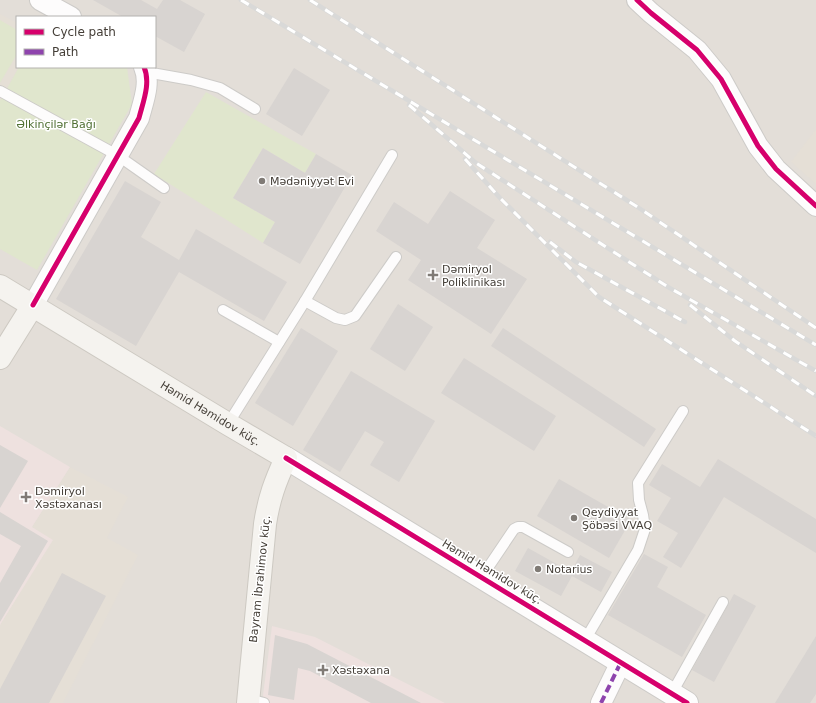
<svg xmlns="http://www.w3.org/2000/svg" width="816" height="703" font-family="'DejaVu Sans',sans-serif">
	<rect width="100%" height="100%" fill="#f0edea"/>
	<path fill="#e3ded8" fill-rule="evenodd" d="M0 0H816V703H0ZM17 17H155V67H17Z"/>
	<g fill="#e5dfd6">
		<polygon points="0,14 17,23 17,67 19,67 0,101"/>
		<polygon points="816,129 816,184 791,162"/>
		<polygon points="70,467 128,497 107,538 138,555 63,703 0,703 0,625 52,540 32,527"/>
	</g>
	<g fill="#eee1df">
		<polygon points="0,426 70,467 32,527 53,540 0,625"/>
		<polygon points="272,626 315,637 445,703 262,703"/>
	</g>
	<g fill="#e0e6cd">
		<polygon points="0,20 17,30 17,54 0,83"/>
		<polygon points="19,67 127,67 132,104 37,270 0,249 0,101"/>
		<polygon points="206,92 316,154 305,173 263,148 233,198 275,222 263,243 154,174"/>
	</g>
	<g fill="#d8d4d1">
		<polygon points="93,0 141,0 157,9 163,0 180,0 205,14 184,52 155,36 155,17 123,17"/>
		<polygon points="294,68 330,90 302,136 266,114"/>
		<polygon points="263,148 305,173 316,154 352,175 300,264 263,243 275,222 233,198"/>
		<polygon points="125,181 161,202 141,237 179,260 196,229 287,282 264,321 179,272 136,346 56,299"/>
		<polygon points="450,191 495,220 477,248 527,279 491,334 408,280 421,260 376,231 394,202 428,224"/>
		<polygon points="398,304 433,327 405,371 370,349"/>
		<polygon points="301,328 338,351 293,426 255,403"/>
		<polygon points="503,328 656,429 644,447 491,346"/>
		<polygon points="464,358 556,416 534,451 441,393"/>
		<polygon points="351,371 435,421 399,482 370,465 384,442 365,431 340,472 303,450"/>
		<polygon points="0,445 28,461 0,508"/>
		<polygon points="718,459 816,519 816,553 724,497 681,568 663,557 678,533 657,521 671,498 649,485 662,464 700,487"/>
		<polygon points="559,479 631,520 609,558 537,516"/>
		<polygon points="0,512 48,541 0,622 0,583 21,546 0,534"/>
		<polygon points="528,548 571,572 580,555 612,572 601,592 572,576 561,596 515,571"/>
		<polygon points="644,554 668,567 657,587 706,615 682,657 608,615"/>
		<polygon points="62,573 106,596 49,703 0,703 0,689"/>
		<polygon points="734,594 756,606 714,682 692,670"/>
		<polygon points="275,635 307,644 421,703 371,703 310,671 298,668 294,700 268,695"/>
		<polygon points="816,636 816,694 810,703 775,703"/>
	</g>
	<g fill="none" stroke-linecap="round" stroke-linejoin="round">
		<g stroke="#cdcbc8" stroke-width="12">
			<g id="service">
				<polyline points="146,72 191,80 220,88 255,109"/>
				<polyline points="0,91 117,155 164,188"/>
				<polyline points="305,301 336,318 345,320 355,316 396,257"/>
				<polyline points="223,310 279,342"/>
				<polyline points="228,424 305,301 392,155"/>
				<polyline points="481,578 514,529 518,527 523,527 568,552"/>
				<polyline points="585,640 638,550 645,529 643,515 639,500 638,483 683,411"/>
				<polyline points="672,693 723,602"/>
				<polyline points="249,699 264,703"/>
			</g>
		</g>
		<g stroke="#cdcbc8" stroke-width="22">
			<g id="minor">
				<polyline points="40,0 71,17"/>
				<polyline points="637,0 651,13 697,50 721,79 758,146 776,169 816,206"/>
				<path d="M33 305 139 118C143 102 151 83 144 67"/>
				<polyline points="601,703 621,662"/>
			</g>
		</g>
		<g stroke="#cdcbc8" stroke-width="24">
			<polyline id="tertiary" points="286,458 687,703"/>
		</g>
		<g stroke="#cdc9c2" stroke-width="24">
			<g id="secondary">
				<path id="s1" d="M0 286 228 424 286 458C275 482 269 498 265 524L248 703"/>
				<polyline points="0,358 33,305"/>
			</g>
		</g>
		<use href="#service" stroke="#fdfcfc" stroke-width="10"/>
		<use href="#minor" stroke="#fdfcfc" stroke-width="20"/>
		<use href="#tertiary" stroke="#fdfcfc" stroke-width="22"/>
		<use href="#secondary" stroke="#f5f3ef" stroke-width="22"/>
		<g stroke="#d9d9d8" stroke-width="4.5">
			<g id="rail">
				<polyline points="241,0 816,345"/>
				<polyline points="310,0 636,206 816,328"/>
				<polyline points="409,105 476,163 668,287 816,371"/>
				<polyline points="465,159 500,198 599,297 816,436"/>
				<polyline points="550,242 576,262 685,322"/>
				<polyline points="690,305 735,341 816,396"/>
			</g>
		</g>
		<use href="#rail" stroke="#fff" stroke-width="3" stroke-dasharray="9" stroke-linecap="butt"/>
		<polyline stroke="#8e44ad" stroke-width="4" stroke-dasharray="8 4" stroke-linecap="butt" points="601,703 621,662"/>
		<g stroke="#fff" stroke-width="8">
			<g id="cycleway">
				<polyline points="637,0 651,13 697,50 721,79 758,146 776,169 816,206"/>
				<path d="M33 305 139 118C143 102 151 83 144 67"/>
				<polyline points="286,458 687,703"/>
			</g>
		</g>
		<use href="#cycleway" stroke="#d6006c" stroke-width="5"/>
	</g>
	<g fill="#807b76" stroke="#fff" stroke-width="1.5">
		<circle cx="262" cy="181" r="4"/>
		<path d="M431 269h4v4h4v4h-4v4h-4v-4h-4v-4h4z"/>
		<path d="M24 491h4v4h4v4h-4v4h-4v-4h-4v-4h4z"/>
		<circle cx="574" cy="518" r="4"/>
		<circle cx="538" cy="569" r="4"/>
		<path d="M321 664h4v4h4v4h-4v4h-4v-4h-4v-4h4z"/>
	</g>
	<g text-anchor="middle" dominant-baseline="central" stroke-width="3" stroke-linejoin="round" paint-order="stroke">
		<g font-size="11" fill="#4f6f32" stroke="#fff">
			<text x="56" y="124">Əlkinçilər Bağı</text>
		</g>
		<g font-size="11" fill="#443e37" stroke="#fff" text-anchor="start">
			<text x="270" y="181">Mədəniyyət Evi</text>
			<text x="442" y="269">Dəmiryol<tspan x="442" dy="13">Poliklinikası</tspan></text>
			<text x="35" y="491">Dəmiryol<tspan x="35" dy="13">Xəstəxanası</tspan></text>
			<text x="582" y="512">Qeydiyyat<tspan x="582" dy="13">Şöbəsi VVAQ</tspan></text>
			<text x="546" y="569">Notarius</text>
			<text x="332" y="670">Xəstəxana</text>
		</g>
		<g font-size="11" fill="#443e37" stroke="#fff">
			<text stroke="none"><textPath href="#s1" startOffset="246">Həmid Həmidov küç.</textPath></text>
			<text transform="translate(492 572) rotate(31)">Həmid Həmidov küç.</text>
			<text transform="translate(260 579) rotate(-84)">Bayram İbrahimov küç.</text>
		</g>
	</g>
	<rect x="16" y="16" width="140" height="52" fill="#ffffff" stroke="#b4b2af"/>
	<rect x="24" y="29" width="20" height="6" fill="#d6006c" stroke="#b4b2af"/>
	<text x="52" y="36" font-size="12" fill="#443e37">Cycle path</text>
	<rect x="24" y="49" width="20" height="6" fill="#8e44ad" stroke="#b4b2af"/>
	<text x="52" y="56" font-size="12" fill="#443e37">Path</text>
</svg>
